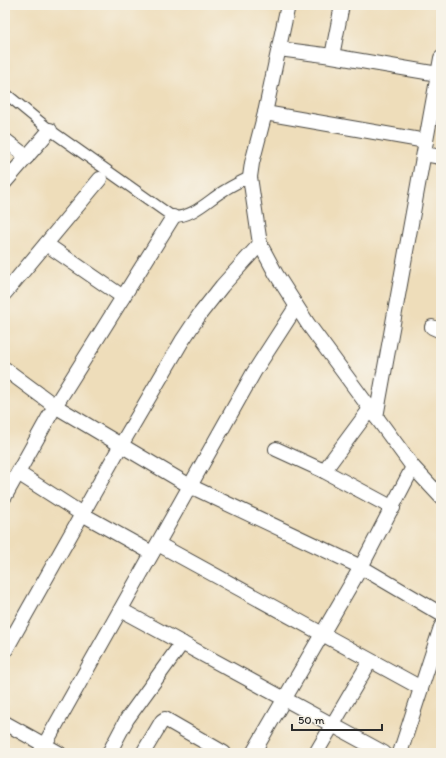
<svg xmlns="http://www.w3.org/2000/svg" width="446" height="758" font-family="Itim,sans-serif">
	<rect width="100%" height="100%" fill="#f7f3e8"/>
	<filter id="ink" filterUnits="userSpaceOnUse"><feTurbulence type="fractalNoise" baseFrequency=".025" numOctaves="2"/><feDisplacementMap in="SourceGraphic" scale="8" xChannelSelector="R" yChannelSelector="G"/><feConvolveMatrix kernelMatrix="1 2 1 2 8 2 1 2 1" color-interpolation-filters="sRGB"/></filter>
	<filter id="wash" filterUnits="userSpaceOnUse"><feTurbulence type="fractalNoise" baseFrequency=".012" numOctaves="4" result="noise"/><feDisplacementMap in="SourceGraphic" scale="16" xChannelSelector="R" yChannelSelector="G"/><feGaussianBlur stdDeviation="0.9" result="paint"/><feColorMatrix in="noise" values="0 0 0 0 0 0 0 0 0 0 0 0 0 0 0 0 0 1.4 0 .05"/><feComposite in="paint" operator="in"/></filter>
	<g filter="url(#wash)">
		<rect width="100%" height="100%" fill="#eeddba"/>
	</g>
	<g filter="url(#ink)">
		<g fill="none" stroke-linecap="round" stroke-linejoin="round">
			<g stroke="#484640" stroke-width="12">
				<path id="pedestrian" d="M5 93 50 130 173 217C194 217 208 200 225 190 233 185 241 181 250 177"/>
			</g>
			<g stroke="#484640" stroke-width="16">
				<g id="minor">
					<polyline points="288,5 265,113 252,163 250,177 260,244 276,274 308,324 413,467 441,497"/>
					<polyline points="279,49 332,56 438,74"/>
					<polyline points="332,56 342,5"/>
					<polyline points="265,113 426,141"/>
					<polyline points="5,140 27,157"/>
					<polyline points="424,154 441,157"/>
					<polyline points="5,182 50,130"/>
					<polyline points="46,244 123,297"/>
					<polyline points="5,293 100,179"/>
					<polyline points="432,327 441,331"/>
					<polyline points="5,369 55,406 190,486 361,567 441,614"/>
					<polyline points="376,417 441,58"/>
					<polyline points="276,449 324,471 393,508"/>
					<polyline points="324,471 370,409"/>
					<polyline points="18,473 82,514 152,553"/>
					<polyline points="5,496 55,406 173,217"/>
					<polyline points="158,544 421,688"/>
					<polyline points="121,610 384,753"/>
					<polyline points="5,651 121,445 182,341 200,314 222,286 260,244"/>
					<polyline points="5,723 59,753"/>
					<polyline points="40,753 254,372 296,307"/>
					<polyline points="109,753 127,719 182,643"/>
					<polyline points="143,753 162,721 165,719 224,753"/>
					<polyline points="253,753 361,567 413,467"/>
					<polyline points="316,753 370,661"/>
					<polyline points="400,753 441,627"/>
				</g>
			</g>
			<use href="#pedestrian" stroke="#fff" stroke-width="10"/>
			<use href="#minor" stroke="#fff" stroke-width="14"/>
		</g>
	</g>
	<rect width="446" height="758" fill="none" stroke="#f7f3e8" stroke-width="20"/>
	<path d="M292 724v6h90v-6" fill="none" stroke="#2b2b2b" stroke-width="2"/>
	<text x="298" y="724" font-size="12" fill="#2b2b2b" stroke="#f7f3e8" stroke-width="3" paint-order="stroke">50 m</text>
</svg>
